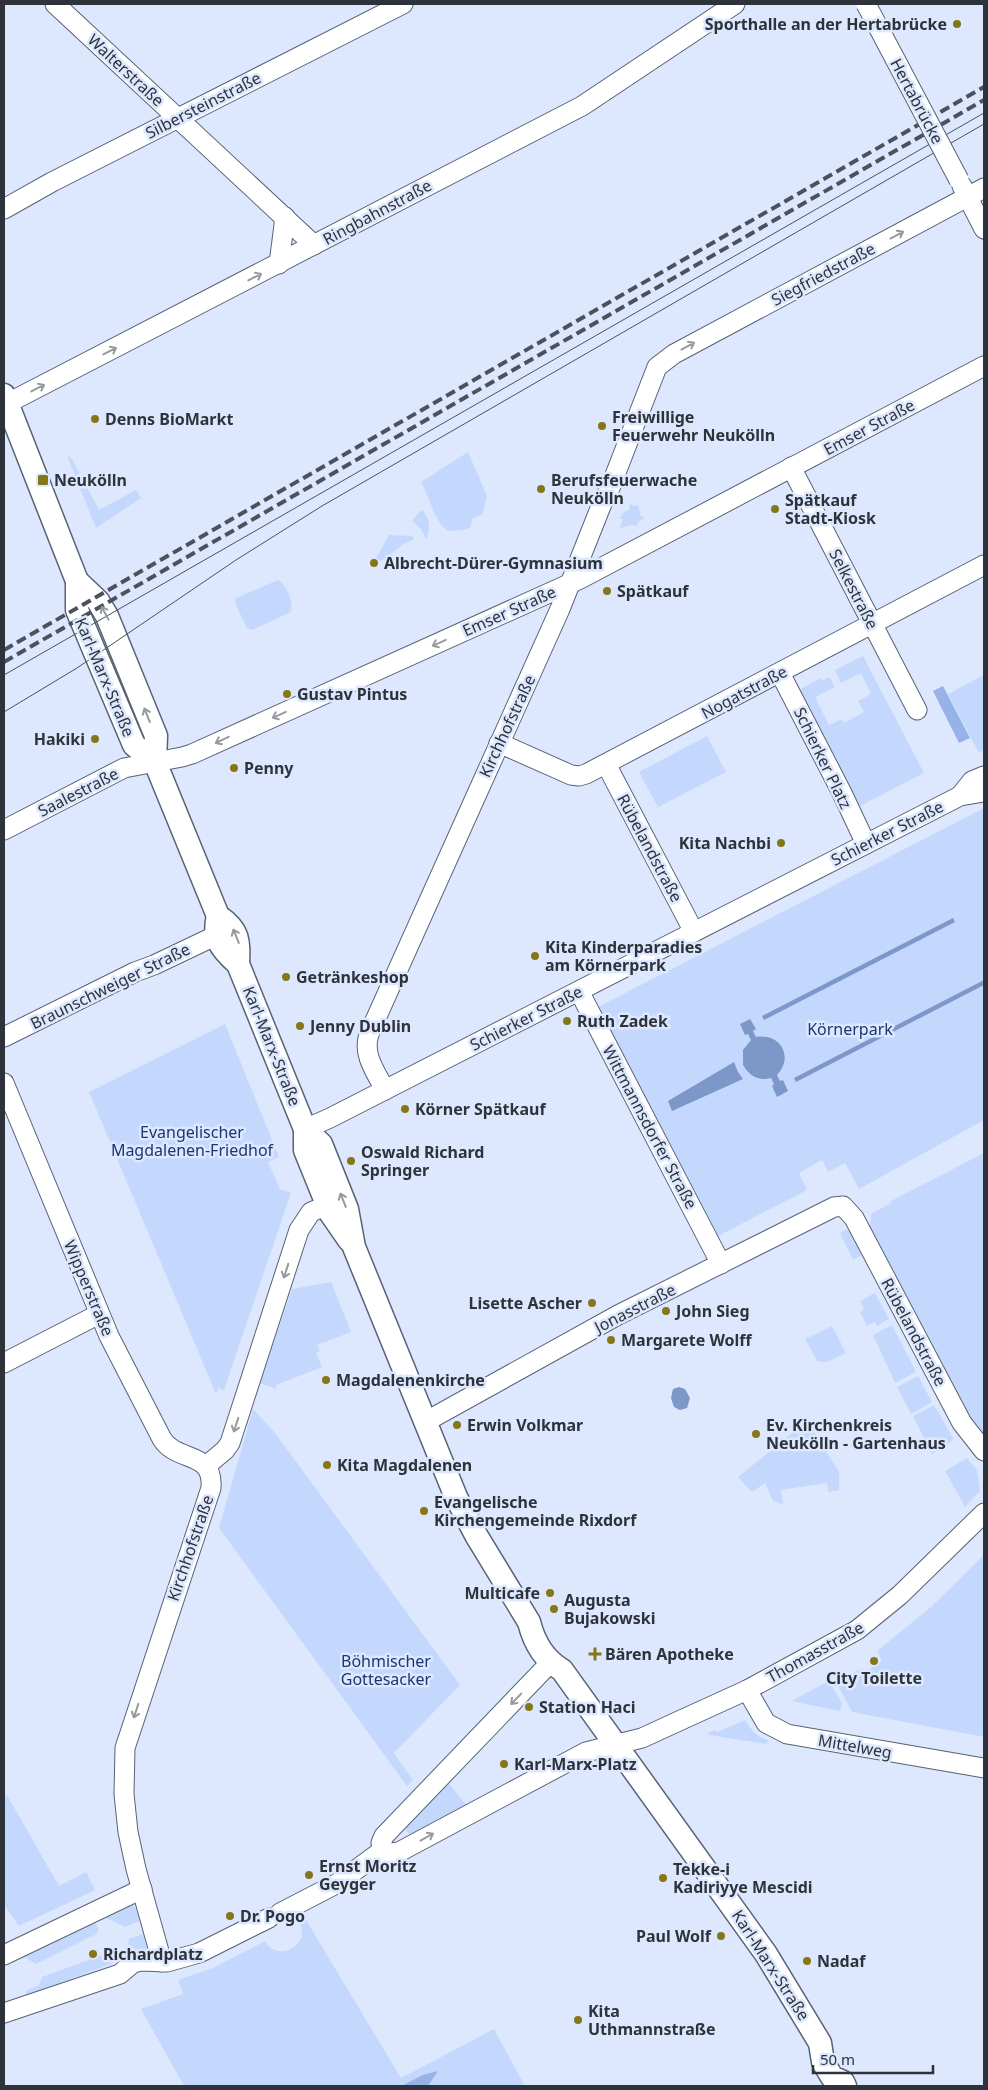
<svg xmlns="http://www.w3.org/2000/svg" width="988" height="2090" font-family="'Noto Sans',sans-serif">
	<rect width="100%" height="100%" fill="#dde8fe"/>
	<g fill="#c4d8fe">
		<path d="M468 452 487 496 482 515 473 518 470 528 463 530 448 531C435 523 429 496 421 482Z"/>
		<polygon points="67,456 72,459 99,510 136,490 141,498 96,528"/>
		<polygon points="630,504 634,506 638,505 640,515 645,518 638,522 637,526 632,525 620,528 623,519 619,519 624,512 629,510"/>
		<path d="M422 510C430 518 431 530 426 540L422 530 412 521 419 512Z"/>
		<polygon points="389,535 412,536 414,539 402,545 385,559 376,562 375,560"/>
		<path d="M278 580C286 584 294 603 291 612L252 630 247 628 235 603 236 598Z"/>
		<polygon points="863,656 924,773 858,807 797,691 821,678 823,680 829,677 835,687 815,697 829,725 842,719 844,723 864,712 858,701 871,694 861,673 841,683 835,670"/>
		<polygon points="984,675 984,750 979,753 948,694"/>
		<polygon points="707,736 726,772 658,807 639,772"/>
		<polygon points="984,808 984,1120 859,1189 845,1163 828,1172 822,1160 799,1173 807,1190 718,1236 598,1007"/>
		<polygon points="225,1024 279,1157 268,1162 280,1189 291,1193 224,1390 218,1388 216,1394 89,1092"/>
		<polygon points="984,1153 984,1440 973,1426 870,1231 871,1214 891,1203 891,1201"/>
		<polygon points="848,1229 862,1255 853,1260 840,1233"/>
		<polygon points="331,1282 351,1332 317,1345 320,1351 316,1353 322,1367 276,1385 276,1389 260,1383 292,1289"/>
		<polygon points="875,1293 889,1319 877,1326 875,1322 867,1326 860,1312 864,1309 860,1301"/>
		<polygon points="892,1325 916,1372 895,1383 873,1335"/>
		<polygon points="832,1326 846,1353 827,1362 817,1361 805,1339"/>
		<polygon points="918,1376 932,1402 911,1414 897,1387"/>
		<polygon points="934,1405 953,1438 951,1442 932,1454 913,1416"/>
		<polygon points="253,1409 275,1433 460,1685 394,1753 413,1780 407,1786 219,1528"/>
		<polygon points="807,1421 813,1427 814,1432 839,1472 839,1490 828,1492 827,1483 781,1490 783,1504 773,1501 765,1483 752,1492 738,1477"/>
		<polygon points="967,1458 977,1470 980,1491 965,1507 945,1471"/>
		<polygon points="984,1555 984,1737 852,1712 836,1682 862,1668 864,1672 882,1661 877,1651 931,1607"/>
		<polygon points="829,1681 842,1703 840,1711 791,1701"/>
		<path d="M745 1720C751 1730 757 1737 768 1740L767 1744 709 1735 708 1733 715 1730 717 1732Z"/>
		<path d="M446 1780 467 1806 412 1835C407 1833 405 1830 405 1825Z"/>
		<polygon points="7,1795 59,1886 86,1872 95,1890 19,1926 4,1905 4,1797"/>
		<polygon points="132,1905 135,1907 140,1921 125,1927 106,1918"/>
		<path d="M306 1920 401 2078 494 2029 525 2086H184L141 2009 183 1994 178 1980 215 1967 265 1941C275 1958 296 1952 302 1937L301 1923Z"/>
		<polygon points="95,1923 99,1929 97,1934 36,1964 24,1957"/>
		<polygon points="143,1934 147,1949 145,1952 135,1955 128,1945 129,1939"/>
		<polygon points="105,1954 115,1955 118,1961 25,1996 27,1990 39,1985 42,1977"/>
	</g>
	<g fill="#97b2e6">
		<polygon points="943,686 970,738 959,743 933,691"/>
		<polygon points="438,2071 428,2086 401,2086 423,2075"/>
	</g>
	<g fill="#7d97c9">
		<polygon points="953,918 955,922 764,1020 762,1016"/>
		<polygon points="984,980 984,985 796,1082 794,1078"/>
		<path d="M750 1019 756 1029 753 1031 756 1037C781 1033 794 1057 777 1075L780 1081 783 1080 788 1091 777 1097 772 1086 774 1084 771 1078C759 1081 750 1077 743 1065V1050L751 1040 748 1034 745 1035 740 1024Z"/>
		<polygon points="734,1062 738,1072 743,1079 672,1111 668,1101"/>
		<polygon points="679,1387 685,1389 690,1398 687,1408 680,1410 674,1407 671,1398 673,1389"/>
	</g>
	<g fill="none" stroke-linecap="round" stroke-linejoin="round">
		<g stroke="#586274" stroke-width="21">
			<g id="minor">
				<polyline points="55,4 314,245"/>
				<polyline points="962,186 984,229"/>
				<polyline points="4,209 52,182 403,4"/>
				<polyline points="279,264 285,217"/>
				<polyline points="8,403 582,106 735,4"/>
				<polyline points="791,467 917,710"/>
				<polyline points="780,673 842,793 866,844"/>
				<polyline points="499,743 571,775 579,776 586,774 984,565"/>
				<polyline points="606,764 694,932"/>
				<polyline points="960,796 972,781 984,776"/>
				<polyline points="4,830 124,768 182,757 192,754 580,579 984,366"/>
				<polyline points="579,991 721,1264"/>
				<polyline points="4,1037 135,972 154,965 217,935"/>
				<path d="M4 1083 109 1336 162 1439C177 1463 214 1450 211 1488L125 1748 124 1794 128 1832 136 1869 162 1962"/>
				<path d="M385 1090C376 1072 362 1055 369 1034L560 609 601 506 610 488 657 367 674 354 984 188"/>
				<polyline points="305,1129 330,1118 960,796 984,792"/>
				<polyline points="4,1363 99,1314"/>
				<polyline points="425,1422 618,1315 834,1207 843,1206 854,1218 962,1423 984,1451"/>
				<polyline points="206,1466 225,1450 230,1443 299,1230 311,1212 328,1205"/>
				<polyline points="747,1690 766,1723 787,1734 984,1768"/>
				<polyline points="383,1850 390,1853 399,1852 586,1752 642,1738 679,1721 747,1690 857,1630 900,1595 984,1513"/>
				<polyline points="383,1850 381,1843 384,1836 550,1663"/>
				<polyline points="280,1913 338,1883 383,1850"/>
				<polyline points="4,1955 142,1889"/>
				<polyline points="4,2013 120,1974 133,1963 141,1961 167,1962 199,1953 269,1918"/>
			</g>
		</g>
		<g stroke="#586274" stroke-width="25">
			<g id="major">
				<polyline points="4,395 77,581 77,610 134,745 155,762"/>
				<path d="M77 581 98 601 107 616 156 736 155 762 218 916C239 930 239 940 238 964L305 1129 321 1144 347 1209 354 1247 456 1497 476 1535 529 1622C534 1642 543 1659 562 1670L766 1954 820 2043 823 2062 832 2077 843 2082 845 2086"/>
				<path d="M218 916C212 938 221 949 238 964"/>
				<polyline points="305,1129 305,1150 331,1214 349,1240"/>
			</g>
		</g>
		<use href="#minor" stroke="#fff" stroke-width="19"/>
		<use href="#major" stroke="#fff" stroke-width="22"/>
		<g stroke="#4c525d" stroke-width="1">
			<polyline points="4,675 984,113"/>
			<polyline points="4,712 77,668 236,560 322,506 984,124"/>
		</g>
		<g stroke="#4c525d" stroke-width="4" stroke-dasharray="10 5" stroke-linecap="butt">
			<polyline points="4,650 984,87"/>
			<polyline points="4,662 984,100"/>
		</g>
		<g stroke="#586274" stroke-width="21" stroke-linecap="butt">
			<polyline id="minor-bridge" points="866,4 959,180"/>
		</g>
		<use href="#minor-bridge" stroke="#fff" stroke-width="19"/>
	</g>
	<defs><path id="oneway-shaft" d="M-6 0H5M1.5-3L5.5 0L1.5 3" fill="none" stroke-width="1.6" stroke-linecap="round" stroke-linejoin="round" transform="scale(1.25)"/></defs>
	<g stroke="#96999d">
		<use href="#oneway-shaft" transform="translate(897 235) rotate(-28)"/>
		<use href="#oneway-shaft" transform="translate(255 277) rotate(-27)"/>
		<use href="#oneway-shaft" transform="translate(688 346) rotate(-28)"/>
		<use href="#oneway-shaft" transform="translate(110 351) rotate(-27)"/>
		<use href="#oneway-shaft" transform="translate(38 388) rotate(-27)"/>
		<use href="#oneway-shaft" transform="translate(105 613) rotate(-118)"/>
		<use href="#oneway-shaft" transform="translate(439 643) rotate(156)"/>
		<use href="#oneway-shaft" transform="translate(147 715) rotate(-112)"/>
		<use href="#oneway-shaft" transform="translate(279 715) rotate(156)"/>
		<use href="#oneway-shaft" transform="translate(222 740) rotate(155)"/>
		<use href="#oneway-shaft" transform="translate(236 936) rotate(-112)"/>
		<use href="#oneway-shaft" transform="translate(343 1200) rotate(-112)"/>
		<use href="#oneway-shaft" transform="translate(286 1271) rotate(108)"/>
		<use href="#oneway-shaft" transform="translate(236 1425) rotate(108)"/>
		<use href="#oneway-shaft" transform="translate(516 1699) rotate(134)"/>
		<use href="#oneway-shaft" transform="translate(136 1711) rotate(108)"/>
		<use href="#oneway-shaft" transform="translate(427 1837) rotate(-29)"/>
	</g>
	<g fill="#847619" stroke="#dde8fe" stroke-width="2">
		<circle cx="957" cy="24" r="5"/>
		<circle cx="95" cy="419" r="5"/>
		<circle cx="602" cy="426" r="5"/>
		<rect x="37" y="474" width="12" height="12" rx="2.5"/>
		<circle cx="541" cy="489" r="5"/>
		<circle cx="775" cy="509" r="5"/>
		<circle cx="374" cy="563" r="5"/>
		<circle cx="607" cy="591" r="5"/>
		<circle cx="287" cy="694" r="5"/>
		<circle cx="95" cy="739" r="5"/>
		<circle cx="234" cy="768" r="5"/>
		<circle cx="781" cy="843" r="5"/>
		<circle cx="535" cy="956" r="5"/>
		<circle cx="286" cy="977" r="5"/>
		<circle cx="567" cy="1021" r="5"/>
		<circle cx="300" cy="1026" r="5"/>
		<circle cx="405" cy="1109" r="5"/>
		<circle cx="351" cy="1161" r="5"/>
		<circle cx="592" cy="1303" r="5"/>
		<circle cx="666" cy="1311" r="5"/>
		<circle cx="611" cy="1340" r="5"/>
		<circle cx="326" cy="1380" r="5"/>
		<circle cx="457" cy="1425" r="5"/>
		<circle cx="756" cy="1434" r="5"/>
		<circle cx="327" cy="1465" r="5"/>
		<circle cx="424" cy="1511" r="5"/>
		<circle cx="550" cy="1593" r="5"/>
		<circle cx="554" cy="1609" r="5"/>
		<path d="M592.5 1646.5h5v5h5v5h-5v5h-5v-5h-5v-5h5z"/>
		<circle cx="874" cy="1661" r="5"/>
		<circle cx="529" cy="1707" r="5"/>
		<circle cx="504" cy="1764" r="5"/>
		<circle cx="309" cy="1875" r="5"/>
		<circle cx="663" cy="1878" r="5"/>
		<circle cx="230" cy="1916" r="5"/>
		<circle cx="721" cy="1936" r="5"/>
		<circle cx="93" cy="1954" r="5"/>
		<circle cx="807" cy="1961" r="5"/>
		<circle cx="578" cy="2020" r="5"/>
	</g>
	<g text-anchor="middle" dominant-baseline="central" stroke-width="5" stroke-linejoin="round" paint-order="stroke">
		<g font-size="16" font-weight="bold" fill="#2e333b" stroke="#dde8fe" text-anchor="start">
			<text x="947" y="24" text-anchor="end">Sporthalle an der Hertabrücke</text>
			<text x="612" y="417">Freiwillige<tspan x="612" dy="18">Feuerwehr Neukölln</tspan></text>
			<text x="105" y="419">Denns BioMarkt</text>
			<text x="54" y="480">Neukölln</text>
			<text x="551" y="480">Berufsfeuerwache<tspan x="551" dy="18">Neukölln</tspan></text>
			<text x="785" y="500">Spätkauf<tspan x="785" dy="18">Stadt-Kiosk</tspan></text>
			<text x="384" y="563">Albrecht-Dürer-Gymnasium</text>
			<text x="617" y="591">Spätkauf</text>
			<text x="297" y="694">Gustav Pintus</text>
			<text x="85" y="739" text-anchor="end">Hakiki</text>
			<text x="244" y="768">Penny</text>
			<text x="771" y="843" text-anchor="end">Kita Nachbi</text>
			<text x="545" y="947">Kita Kinderparadies<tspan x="545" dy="18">am Körnerpark</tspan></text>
			<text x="296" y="977">Getränkeshop</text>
			<text x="577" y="1021">Ruth Zadek</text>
			<text x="310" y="1026">Jenny Dublin</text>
			<text x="415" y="1109">Körner Spätkauf</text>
			<text x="361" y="1152">Oswald Richard<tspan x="361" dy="18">Springer</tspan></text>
			<text x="582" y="1303" text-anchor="end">Lisette Ascher</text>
			<text x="676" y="1311">John Sieg</text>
			<text x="621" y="1340">Margarete Wolff</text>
			<text x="336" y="1380">Magdalenenkirche</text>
			<text x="467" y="1425">Erwin Volkmar</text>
			<text x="766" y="1425">Ev. Kirchenkreis<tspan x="766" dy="18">Neukölln - Gartenhaus</tspan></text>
			<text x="337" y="1465">Kita Magdalenen</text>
			<text x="434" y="1502">Evangelische<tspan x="434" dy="18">Kirchengemeinde Rixdorf</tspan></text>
			<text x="540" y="1593" text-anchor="end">Multicafe</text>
			<text x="564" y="1600">Augusta<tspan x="564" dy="18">Bujakowski</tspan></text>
			<text x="605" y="1654">Bären Apotheke</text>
			<text x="874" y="1678" text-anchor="middle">City Toilette</text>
			<text x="539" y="1707">Station Haci</text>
			<text x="514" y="1764">Karl-Marx-Platz</text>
			<text x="319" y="1866">Ernst Moritz<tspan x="319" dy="18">Geyger</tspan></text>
			<text x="673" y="1869">Tekke-i<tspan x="673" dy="18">Kadiriyye Mescidi</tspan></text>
			<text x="240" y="1916">Dr. Pogo</text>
			<text x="711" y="1936" text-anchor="end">Paul Wolf</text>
			<text x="103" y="1954">Richardplatz</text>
			<text x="817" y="1961">Nadaf</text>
			<text x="588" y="2011">Kita<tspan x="588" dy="18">Uthmannstraße</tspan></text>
		</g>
		<g font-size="16" fill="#2e333b" stroke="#dde8fe">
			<text transform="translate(126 70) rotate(43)">Walterstraße</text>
			<text transform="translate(917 101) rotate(62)">Hertabrücke</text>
			<text transform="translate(203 105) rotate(-27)">Silbersteinstraße</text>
			<text transform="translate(377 212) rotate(-28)">Ringbahnstraße</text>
			<text transform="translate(823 274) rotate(-28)">Siegfriedstraße</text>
			<text transform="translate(869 427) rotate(-28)">Emser Straße</text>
			<text transform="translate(854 589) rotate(63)">Selkestraße</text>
			<text transform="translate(509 611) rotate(-24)">Emser Straße</text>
			<text transform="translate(105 677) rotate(67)">Karl-Marx-Straße</text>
			<text transform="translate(744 692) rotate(-28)">Nogatstraße</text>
			<text transform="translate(507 726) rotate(-65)">Kirchhofstraße</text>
			<text transform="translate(823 758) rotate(64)">Schierker Platz</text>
			<text transform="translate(78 792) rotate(-27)">Saalestraße</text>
			<text transform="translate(887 833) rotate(-27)">Schierker Straße</text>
			<text transform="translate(650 848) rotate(62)">Rübelandstraße</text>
			<text transform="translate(110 986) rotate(-26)">Braunschweiger Straße</text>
			<text transform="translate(526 1018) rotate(-27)">Schierker Straße</text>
			<text transform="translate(272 1046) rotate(68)">Karl-Marx-Straße</text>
			<text transform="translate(650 1127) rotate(62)">Wittmannsdorfer Straße</text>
			<text transform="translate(89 1288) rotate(67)">Wipperstraße</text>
			<text transform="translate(635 1308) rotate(-27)">Jonasstraße</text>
			<text transform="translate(914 1332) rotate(62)">Rübelandstraße</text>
			<text transform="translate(190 1548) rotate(-71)">Kirchhofstraße</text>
			<text transform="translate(815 1652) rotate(-29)">Thomasstraße</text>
			<text transform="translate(855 1746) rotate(10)">Mittelweg</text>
			<text transform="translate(771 1965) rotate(57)">Karl-Marx-Straße</text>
		</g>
		<g font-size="16" fill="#1a3673" stroke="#dde8fe">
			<text x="850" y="1029">Körnerpark</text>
			<text x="192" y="1132">Evangelischer<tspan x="192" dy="18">Magdalenen-Friedhof</tspan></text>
			<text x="386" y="1661">Böhmischer<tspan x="386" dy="18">Gottesacker</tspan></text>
		</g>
	</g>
	<rect width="988" height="2090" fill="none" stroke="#2e333b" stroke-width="10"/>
	<path d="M813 2065v8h120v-8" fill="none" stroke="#2e333b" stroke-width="2.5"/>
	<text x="820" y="2065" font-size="15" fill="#2e333b" stroke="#dde8fe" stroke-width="4" paint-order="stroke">50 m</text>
</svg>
